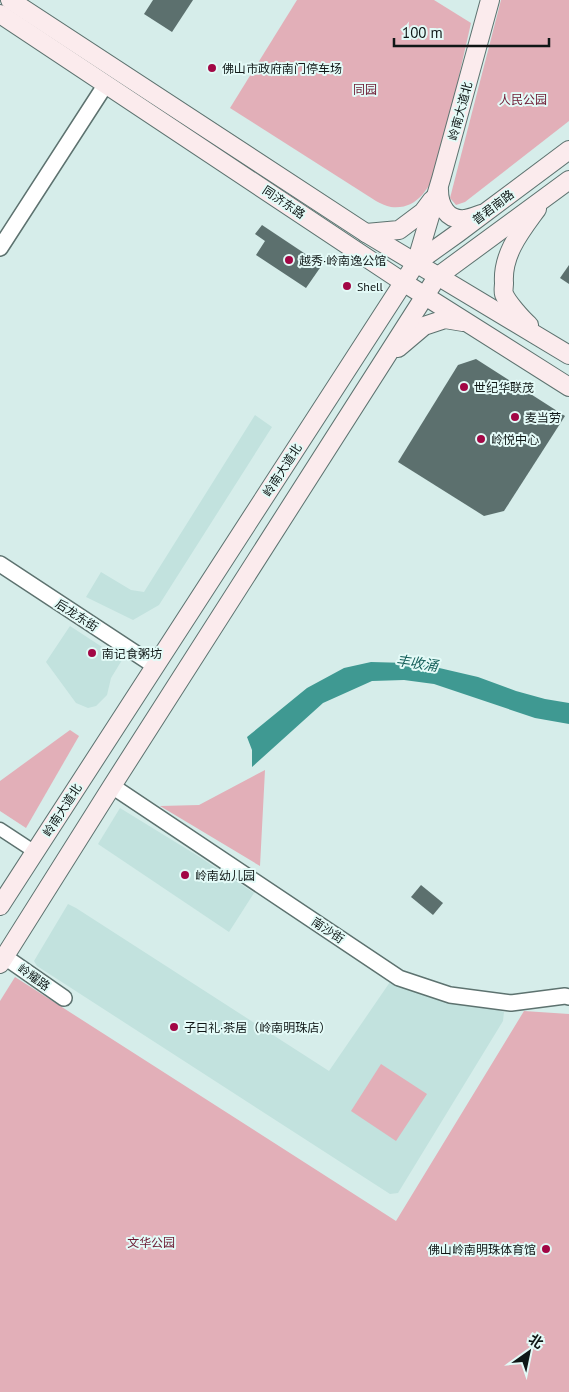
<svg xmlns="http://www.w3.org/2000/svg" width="569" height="1392" font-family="'PT Sans','Noto Sans SC',sans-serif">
	<rect width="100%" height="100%" fill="#d6edea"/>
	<g fill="#c2e2de">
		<polygon points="255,415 272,427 159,605 133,620 86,597 101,572 131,590 144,592"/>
		<polygon points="70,626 122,660 111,678 107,695 96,706 88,708 76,703 46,662"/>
		<polygon points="120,808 198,856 254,893 229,932 98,844"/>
		<polygon points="68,904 76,908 329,1071 390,982 441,1001 496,1009 504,1012 503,1021 398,1193 390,1194 37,966 34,961"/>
	</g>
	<g fill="#e2afb8">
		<path d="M297 0H434L471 23 438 169C428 189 417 210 391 207 386 206 380 203 376 201L230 108Z"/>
		<polygon points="501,0 569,0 569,121 465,202 456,205 450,198"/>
		<polygon points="70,730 79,736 26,828 0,811 0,781"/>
		<polygon points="265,770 260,866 160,806 199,805"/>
		<polygon points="15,977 396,1221 524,1011 569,1014 569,1392 0,1392 0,1001"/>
		<polygon points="381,1064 427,1094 396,1141 351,1111"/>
	</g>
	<polygon fill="#3f9992" points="371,662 408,663 435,667 478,677 516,691 545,699 569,703 569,724 535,718 434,684 404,680 372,681 323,703 252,767 252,750 247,737 307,688 344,668"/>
	<g fill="#5c706e">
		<polygon points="153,0 193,0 172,32 144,14"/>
		<polygon points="262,225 322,265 306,288 256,255 265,241 255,234"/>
		<polygon points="569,265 569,284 560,278"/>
		<polygon points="476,359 565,416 504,511 484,516 398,462 458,365"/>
		<polygon points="421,885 443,903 433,915 411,897"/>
	</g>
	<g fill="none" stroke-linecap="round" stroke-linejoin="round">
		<g stroke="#5d726f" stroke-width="15">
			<polyline id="minor" points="0,829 35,852"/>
		</g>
		<g stroke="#5d726f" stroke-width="18">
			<g id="tertiary">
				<polyline points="0,248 106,84"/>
				<polyline points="0,564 155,666"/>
				<polyline points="112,786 399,978 450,995 511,1003 565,996 569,997"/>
				<polyline points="5,957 64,998"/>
			</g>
		</g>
		<g stroke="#5d726f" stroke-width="20">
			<g id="secondary">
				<polyline points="10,0 366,233 569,355"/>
				<polyline points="0,14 403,282 569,387"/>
				<path d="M439 190C439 205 447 221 465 219 470 218 476 216 481 214"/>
				<polyline points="366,233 399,230 423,212 432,200"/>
				<polyline points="416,263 458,233 569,150"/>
				<path d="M529 325C522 319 507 302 504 294 503 291 504 286 504 283 502 254 521 231 537 209"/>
				<polyline points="398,348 424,326 445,319 463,322"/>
				<polyline points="0,906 416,263 441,179 490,0"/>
				<polyline points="0,964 112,786 437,277 569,180"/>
			</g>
		</g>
		<use href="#minor" stroke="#fff" stroke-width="12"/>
		<use href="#tertiary" stroke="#fff" stroke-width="15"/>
		<use href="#secondary" stroke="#fbebed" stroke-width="18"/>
	</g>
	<g fill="#a20745" stroke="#e3faf7" stroke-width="2">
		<circle cx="212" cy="68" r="5"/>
		<circle cx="289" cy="260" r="5"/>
		<circle cx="347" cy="286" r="5"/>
		<circle cx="464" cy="387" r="5"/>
		<circle cx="515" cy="417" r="5"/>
		<circle cx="481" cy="439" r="5"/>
		<circle cx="92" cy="653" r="5"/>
		<circle cx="185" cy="875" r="5"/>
		<circle cx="174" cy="1027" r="5"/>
		<circle cx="546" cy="1249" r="5"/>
	</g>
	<g text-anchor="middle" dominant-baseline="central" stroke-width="4" stroke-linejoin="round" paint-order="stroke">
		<g font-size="12" fill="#0f1716" stroke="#e3faf7" text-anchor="start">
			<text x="222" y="68">佛山市政府南门停车场</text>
			<text x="299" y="260">越秀·岭南逸公馆</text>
			<text x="357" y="286">Shell</text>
			<text x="474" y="387">世纪华联茂</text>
			<text x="525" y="417">麦当劳</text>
			<text x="491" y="439">岭悦中心</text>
			<text x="102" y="653">南记食粥坊</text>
			<text x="195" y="875">岭南幼儿园</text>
			<text x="184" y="1027">子曰礼·茶居（岭南明珠店）</text>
			<text x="536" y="1249" text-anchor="end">佛山岭南明珠体育馆</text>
		</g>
		<g font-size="12" fill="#6c1932" stroke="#e3faf7">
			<text x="365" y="89">同园</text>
			<text x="523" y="99">人民公园</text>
			<text x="151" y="1242">文华公园</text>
		</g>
		<g font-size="12" fill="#0f1716" stroke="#e3faf7">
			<text transform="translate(460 111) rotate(-75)">岭南大道北</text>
			<text transform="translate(284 202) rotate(34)">同济东路</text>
			<text transform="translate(493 207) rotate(-37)">普君南路</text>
			<text transform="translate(282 470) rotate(-57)">岭南大道北</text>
			<text transform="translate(77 615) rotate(33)">后龙东街</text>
			<text transform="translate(62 810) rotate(-57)">岭南大道北</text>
			<text transform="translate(328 930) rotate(34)">南沙街</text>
			<text transform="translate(34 977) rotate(35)">岭耀路</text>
		</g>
		<g font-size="14" font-style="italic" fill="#145e59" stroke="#e3faf7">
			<text transform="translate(417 663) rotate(8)">丰收涌</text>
		</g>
	</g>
	<g transform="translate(529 1352) rotate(33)" stroke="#e3faf7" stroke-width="4" paint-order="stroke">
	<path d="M0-4L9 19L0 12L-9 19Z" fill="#0f1716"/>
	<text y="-8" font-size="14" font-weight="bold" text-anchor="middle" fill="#0f1716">北</text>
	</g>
	<path d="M394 38v8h155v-8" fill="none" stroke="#0f1716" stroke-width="2.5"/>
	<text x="402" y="38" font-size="15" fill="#0f1716" stroke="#e3faf7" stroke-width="4" paint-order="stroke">100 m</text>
</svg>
